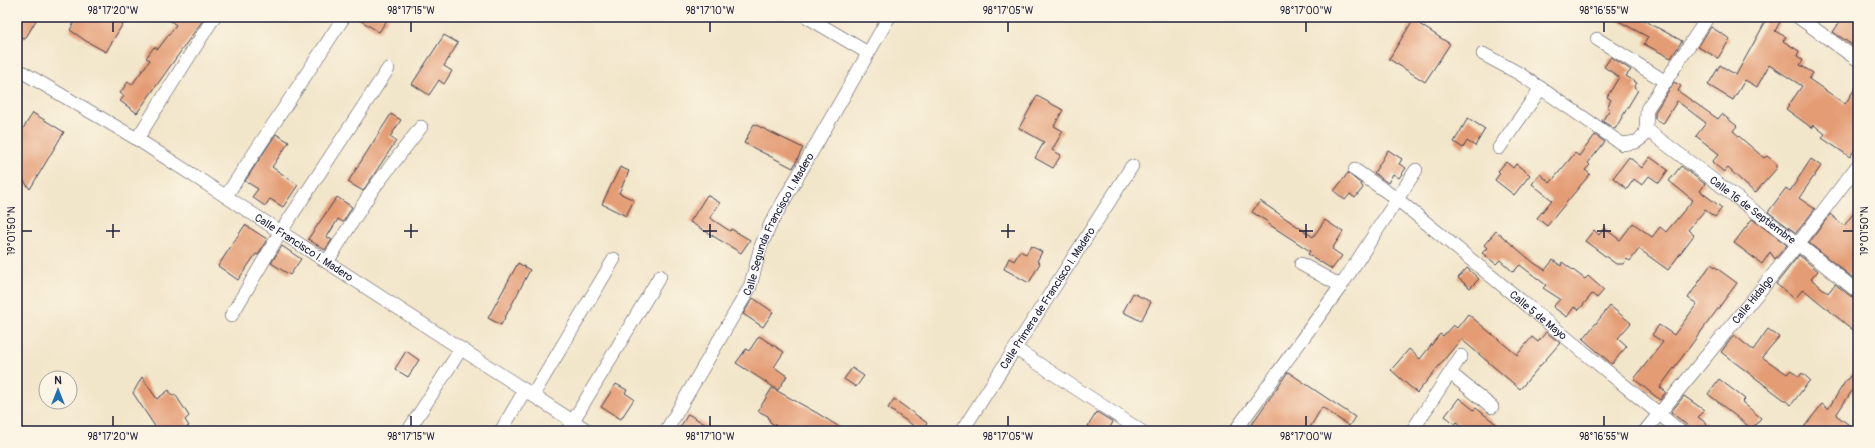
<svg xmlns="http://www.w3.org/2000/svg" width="1875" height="448" font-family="Pangolin,sans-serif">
	<rect width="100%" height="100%" fill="#fcf5e5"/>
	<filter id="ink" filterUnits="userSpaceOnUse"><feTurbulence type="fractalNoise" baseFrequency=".025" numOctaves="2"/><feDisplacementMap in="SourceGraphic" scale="8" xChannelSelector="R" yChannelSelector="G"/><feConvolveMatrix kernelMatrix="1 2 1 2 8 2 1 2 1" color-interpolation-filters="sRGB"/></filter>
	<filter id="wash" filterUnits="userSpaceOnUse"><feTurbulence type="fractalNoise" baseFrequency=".012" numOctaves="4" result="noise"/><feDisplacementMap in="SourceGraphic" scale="16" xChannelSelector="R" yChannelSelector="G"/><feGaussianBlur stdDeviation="0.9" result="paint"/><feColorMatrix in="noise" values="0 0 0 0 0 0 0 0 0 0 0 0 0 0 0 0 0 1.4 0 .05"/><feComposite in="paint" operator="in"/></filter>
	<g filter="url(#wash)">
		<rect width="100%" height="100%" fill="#f2e6ca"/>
		<g id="blocks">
			<g fill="#e49c75">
				<polygon points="17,17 38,17 25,39 17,37"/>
				<polygon points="77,17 127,17 106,52 86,41 70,30"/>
				<polygon points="165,17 205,17 137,113 120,101 124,96 120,93 128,82 132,85 136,79 150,60 146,58 154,47 158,49 176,25"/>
				<polygon points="355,17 389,17 379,32"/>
				<polygon points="1611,17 1638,17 1682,41 1671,58 1644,44 1648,37"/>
				<polygon points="1768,17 1780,22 1775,31 1786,37 1783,41 1799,51 1797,56 1803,60 1800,65 1813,73 1809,79 1845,104 1858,84 1858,145 1850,157 1822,138 1825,134 1814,125 1812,128 1786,109 1802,86 1769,65 1757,87 1745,80 1733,100 1708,85 1720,65 1736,75"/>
				<polygon points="1843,17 1858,17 1858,49 1833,32"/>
				<polygon points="1413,20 1450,44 1425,82 1389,59"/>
				<polygon points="1711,27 1730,39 1718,58 1698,47"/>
				<polygon points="444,35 458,43 444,66 452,71 444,84 439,80 429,95 412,84"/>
				<polygon points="1611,57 1631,70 1626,76 1637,83 1634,87 1638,90 1615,129 1602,121 1610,109 1607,107 1611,100 1607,97 1619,77 1604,67"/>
				<polygon points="1674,82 1681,86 1678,91 1718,119 1722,114 1737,126 1733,131 1764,158 1767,156 1777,164 1777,168 1755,193 1728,168 1724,172 1712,162 1719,154 1696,136 1706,123 1677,101 1663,124 1655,119 1655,112"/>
				<polygon points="1037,96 1063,110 1054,126 1063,131 1052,150 1061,155 1053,168 1035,158 1044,142 1019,128"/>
				<polygon points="33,113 64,132 30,189 17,172 17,138"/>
				<polygon points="391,114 401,120 390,137 396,141 363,191 348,182"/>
				<polygon points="1468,118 1485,129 1475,146 1467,141 1463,148 1454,142"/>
				<polygon points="754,124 803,148 793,168 744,143"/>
				<polygon points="276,134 289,142 272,167 298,185 283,207 270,199 265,206 252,197 258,189 245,181"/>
				<polygon points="1595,135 1605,142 1588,163 1590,165 1585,170 1590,174 1547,226 1537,218 1552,200 1532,184 1540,174 1550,183 1575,153 1579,156"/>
				<polygon points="1388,150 1402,159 1399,164 1406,168 1399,178 1393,174 1388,183 1374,173"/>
				<polygon points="1629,157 1642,168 1650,157 1668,170 1659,183 1649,176 1642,185 1634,179 1627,189 1613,178"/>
				<polygon points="1811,159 1821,166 1799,198 1815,209 1796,233 1768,212 1786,188 1790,191"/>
				<polygon points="1506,162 1513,168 1516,164 1530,175 1514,195 1495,180 1500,173 1498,171"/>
				<polygon points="1681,166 1705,184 1700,191 1722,208 1715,217 1705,210 1688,230 1694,235 1668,270 1639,249 1630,261 1627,259 1623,264 1616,264 1585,241 1594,230 1599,235 1604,228 1620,240 1633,223 1652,237 1660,227 1666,232 1693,200 1669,181"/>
				<polygon points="620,167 629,171 619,193 634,200 626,216 602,204"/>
				<polygon points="1348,173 1361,184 1363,188 1355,198 1350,194 1345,200 1334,191"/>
				<polygon points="707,195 720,203 710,218 730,231 731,229 750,240 741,253 690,222"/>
				<polygon points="337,197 352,207 343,222 338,219 327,237 332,240 325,250 308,239"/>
				<polygon points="1260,201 1313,237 1325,220 1343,232 1332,249 1342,256 1332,269 1308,254 1310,251 1267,223 1268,222 1252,212"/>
				<polygon points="1858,207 1858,282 1809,243 1830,214 1844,226"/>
				<polygon points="1752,219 1787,245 1775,259 1770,252 1762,264 1734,243"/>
				<polygon points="245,225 267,239 258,255 256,254 238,280 218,266"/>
				<polygon points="1496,231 1534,263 1545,270 1553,260 1561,266 1562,262 1585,279 1588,276 1604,290 1597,298 1592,294 1579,310 1574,307 1567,317 1553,307 1560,299 1543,288 1546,285 1520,265 1513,272 1500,260 1496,264 1482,253 1487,248 1484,245"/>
				<polygon points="282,246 301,259 290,275 271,263"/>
				<polygon points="1031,246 1042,252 1037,261 1040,263 1029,283 1004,269 1009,258 1014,261 1020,251 1026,254"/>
				<polygon points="1799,255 1818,271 1811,279 1828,293 1835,284 1853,298 1858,300 1858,324 1853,330 1803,289 1795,299 1776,284"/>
				<polygon points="518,263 530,270 501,325 488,318"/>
				<polygon points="1711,264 1737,283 1660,387 1666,392 1660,400 1634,379 1663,342 1652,335 1659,325 1674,335 1697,304 1688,298"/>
				<polygon points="1467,268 1479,279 1470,288 1458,278"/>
				<polygon points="1133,293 1151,302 1141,321 1123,312"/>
				<polygon points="753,298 773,312 763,327 743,314"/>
				<polygon points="1610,306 1631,323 1618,338 1627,346 1612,364 1583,339"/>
				<polygon points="1468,314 1517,355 1532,337 1538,342 1546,332 1560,343 1520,389 1461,339 1417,393 1391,370 1409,349 1420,359 1440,334 1443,336 1453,325 1457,328"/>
				<polygon points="1768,329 1779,337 1762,357 1787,374 1791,370 1799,377 1802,373 1810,380 1791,405 1721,352 1734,335 1753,350"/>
				<polygon points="759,336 784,352 774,367 787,376 778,390 736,363 746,349 749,351"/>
				<polygon points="406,351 419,360 408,377 395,369"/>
				<polygon points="1858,367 1858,382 1836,415 1857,431 1801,431 1822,404 1828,409 1845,382"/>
				<polygon points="852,368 864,376 856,387 844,379"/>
				<polygon points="1288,372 1355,417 1349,426 1322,407 1308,431 1247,431"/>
				<polygon points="142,377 157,399 169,390 172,396 175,394 189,416 185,420 189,426 181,431 158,431 133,393"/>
				<polygon points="1719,379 1745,399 1742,402 1761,418 1752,429 1708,394"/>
				<polygon points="616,384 627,390 625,393 634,399 621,419 601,407"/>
				<polygon points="772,388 817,413 846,431 776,431 778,427 770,422 768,416 758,411"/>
				<polygon points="1684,396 1704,410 1698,417 1716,431 1694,431 1671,412"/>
				<polygon points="1459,398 1474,410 1476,408 1505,431 1468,431 1457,422 1455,424 1445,416"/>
				<polygon points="894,399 927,423 921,431 888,408"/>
				<polygon points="1097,412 1113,422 1108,431 1096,431 1088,426"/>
				<polygon points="688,414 698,420 717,431 678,431"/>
			</g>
		</g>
	</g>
	<g filter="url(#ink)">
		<use href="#blocks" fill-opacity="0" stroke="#413f50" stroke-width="1"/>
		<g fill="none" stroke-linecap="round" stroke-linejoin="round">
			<g stroke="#413f50" stroke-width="14">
				<g id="street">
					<polyline points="807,17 868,53"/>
					<polyline points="1798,17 1858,60"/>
					<polyline points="1597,39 1666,82"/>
					<polyline points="1483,54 1520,74 1622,144 1636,142 1643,137 1646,129 1647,109 1708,17"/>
					<path id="s1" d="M17 69 137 139 588 431"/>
					<path id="s2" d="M1646 129 1798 244 1858 292"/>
					<polyline points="137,139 214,17"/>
					<polyline points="1499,148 1541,88"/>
					<path id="s3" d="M1355 170 1397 199 1680 431"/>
					<polyline points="226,196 344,17"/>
					<polyline points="327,262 373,189 421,127"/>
					<polyline points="1301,264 1341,286"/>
					<polyline points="231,316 280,233 388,69"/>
					<polyline points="1016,349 1141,431"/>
					<polyline points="1450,373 1492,407"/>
					<polyline points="533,395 614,259"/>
					<polyline points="408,431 461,349"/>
					<polyline points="501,431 525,390"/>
					<polyline points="567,431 660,276"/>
					<path id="s4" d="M666 431 750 287 761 246 771 223 889 17"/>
					<path id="s5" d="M962 431 1132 166"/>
					<polyline points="1235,431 1341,286 1416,170"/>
					<polyline points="1412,431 1461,356"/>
					<path id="s6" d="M1645 431 1798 244 1858 165"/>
				</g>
			</g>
			<use href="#street" stroke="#fff" stroke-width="13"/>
		</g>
	</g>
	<path fill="none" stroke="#22223b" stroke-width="1.5" d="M113 22V32M411 22V32M710 22V32M1008 22V32M1306 22V32M1604 22V32M113 224V238M411 224V238M710 224V238M1008 224V238M1306 224V238M1604 224V238M22 231H32M106 231H120M404 231H418M703 231H717M1001 231H1015M1299 231H1313M1597 231H1611M1843 231H1853M113 416V426M411 416V426M710 416V426M1008 416V426M1306 416V426M1604 416V426"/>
	<g text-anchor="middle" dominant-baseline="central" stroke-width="3.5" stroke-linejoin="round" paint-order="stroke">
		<g font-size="11" fill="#22223b" stroke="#fcf5e5">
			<text stroke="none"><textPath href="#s2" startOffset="134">Calle 16 de Septiembre</textPath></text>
			<text stroke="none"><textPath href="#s4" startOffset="236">Calle Segunda Francisco I. Madero</textPath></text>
			<text stroke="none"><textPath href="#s1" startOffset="338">Calle Francisco I. Madero</textPath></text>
			<text stroke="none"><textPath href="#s5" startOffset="158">Calle Primera de Francisco I. Madero</textPath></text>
			<text stroke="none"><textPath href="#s6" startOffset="170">Calle Hidalgo</textPath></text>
			<text stroke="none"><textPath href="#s3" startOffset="234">Calle 5 de Mayo</textPath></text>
		</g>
	</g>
	<rect width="1875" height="448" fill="none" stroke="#fcf5e5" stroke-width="44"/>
	<g transform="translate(58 390)"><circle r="19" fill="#fcf5e5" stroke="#a5a1a1"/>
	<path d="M0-3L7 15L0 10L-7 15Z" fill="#1f6fb2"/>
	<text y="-6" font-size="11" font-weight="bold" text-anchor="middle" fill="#22223b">N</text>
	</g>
	<rect x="22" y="22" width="1831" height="404" fill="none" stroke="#22223b" stroke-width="1.5"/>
	<g font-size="10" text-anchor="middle" fill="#22223b">
		<text x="113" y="14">98°17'20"W</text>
		<text x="411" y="14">98°17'15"W</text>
		<text x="710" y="14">98°17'10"W</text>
		<text x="1008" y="14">98°17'05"W</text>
		<text x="1306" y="14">98°17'00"W</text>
		<text x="1604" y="14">98°16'55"W</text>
		<text transform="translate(11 231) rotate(-90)" y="4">19°01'50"N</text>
		<text transform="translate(1864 231) rotate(-90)" y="4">19°01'50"N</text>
		<text x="113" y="440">98°17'20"W</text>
		<text x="411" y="440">98°17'15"W</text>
		<text x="710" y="440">98°17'10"W</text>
		<text x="1008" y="440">98°17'05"W</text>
		<text x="1306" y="440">98°17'00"W</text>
		<text x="1604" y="440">98°16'55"W</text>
	</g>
</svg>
